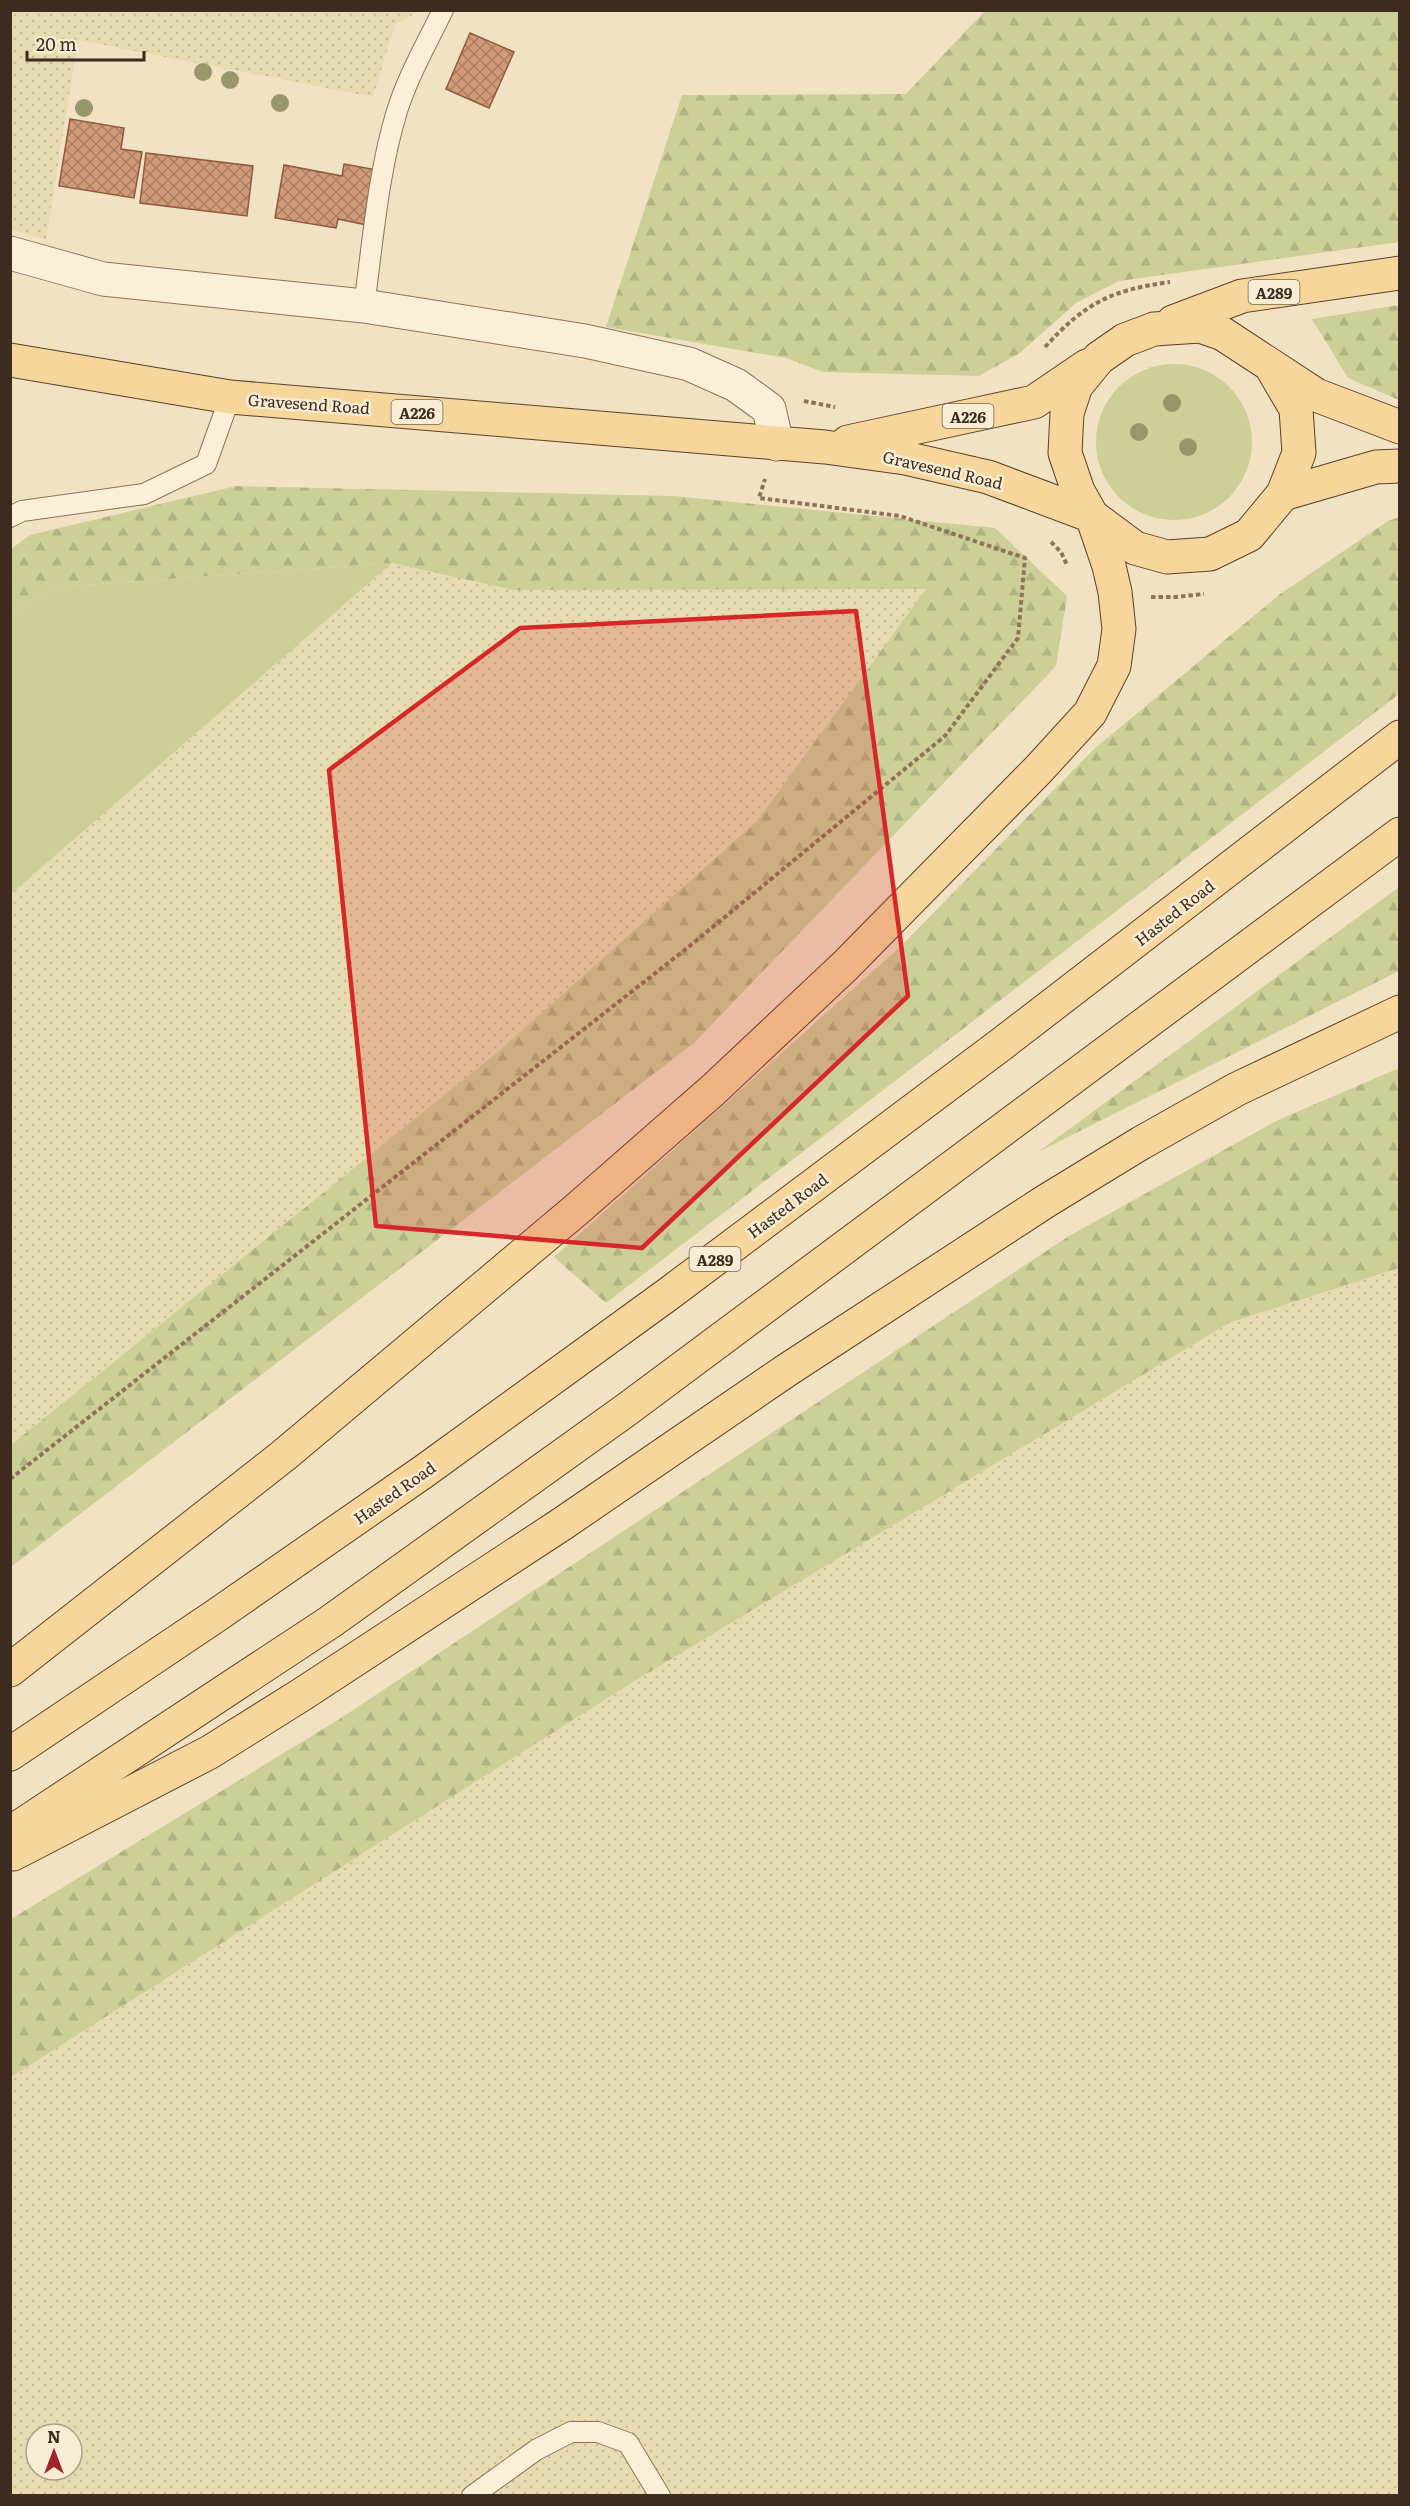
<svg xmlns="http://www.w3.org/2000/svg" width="1410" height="2506" font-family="Literata,serif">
	<defs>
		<pattern id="farmland-dots" width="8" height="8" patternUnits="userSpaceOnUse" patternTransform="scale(1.5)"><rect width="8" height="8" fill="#e7dcb1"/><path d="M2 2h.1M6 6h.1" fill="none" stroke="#c7bd98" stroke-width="1.8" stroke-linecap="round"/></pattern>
		<pattern id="forest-firs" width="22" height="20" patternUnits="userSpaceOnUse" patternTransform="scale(1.5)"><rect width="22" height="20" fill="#ccd097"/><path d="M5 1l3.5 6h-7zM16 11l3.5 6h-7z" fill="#b0b382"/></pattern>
		<pattern id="building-cross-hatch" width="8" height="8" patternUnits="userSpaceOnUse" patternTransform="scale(1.5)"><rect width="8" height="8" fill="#d19a78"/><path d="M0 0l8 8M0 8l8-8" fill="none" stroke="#ab7e62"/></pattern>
	</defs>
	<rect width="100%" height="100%" fill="#f1e2c4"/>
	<g fill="url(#farmland-dots)" fill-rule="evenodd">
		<polygon points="10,11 11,10 420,11 395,24 373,97 78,40 46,240 11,229"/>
		<polygon points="392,563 513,590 927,589 757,821 500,1050 11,1445 11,894"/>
		<path d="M1399 1268V2495L11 2496V2077L628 1685 1229 1323ZM36 2434H72V2470H36Z"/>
	</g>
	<g fill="#ccd097">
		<circle cx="1174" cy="442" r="78"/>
		<polygon points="392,563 11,894 11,613 57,587"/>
	</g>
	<g fill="url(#forest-firs)">
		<polygon points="985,11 1399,11 1399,242 1119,281 1076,303 1020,353 979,376 823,372 786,358 606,327 682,95 906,94"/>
		<polygon points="1399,305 1400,305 1399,400 1348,378 1312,319"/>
		<polygon points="236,486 674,496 995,528 1067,596 1056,666 694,1043 11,1567 11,1445 500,1050 757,821 926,589 513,590 392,563 57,587 11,613 11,549 30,535"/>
		<polygon points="1399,517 1399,694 606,1303 554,1257 902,945 1093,750 1280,594 1388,521"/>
		<polygon points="1399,887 1399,971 1038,1152"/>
		<polygon points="1399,1068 1399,1268 1229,1323 628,1685 11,2077 11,1919 338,1720 1069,1236 1278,1120"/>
	</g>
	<g fill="url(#building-cross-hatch)" stroke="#8e5a3d" stroke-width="1.5">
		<polygon points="470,33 514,52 489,108 446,89"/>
		<polygon points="70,119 124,128 121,149 142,152 134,198 59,186"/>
		<polygon points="146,153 253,166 247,216 140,203"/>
		<polygon points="344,164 377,170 367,225 338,219 336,228 275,218 284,165 342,176"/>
	</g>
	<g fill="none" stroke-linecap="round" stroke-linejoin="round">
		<g stroke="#8d7359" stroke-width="22">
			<g id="lane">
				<path d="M364 306C373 241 378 173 397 111 408 76 427 43 443 10"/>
				<polyline points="10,517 22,511 144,494 206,464 230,397"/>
				<polyline points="472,2496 536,2450 571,2432 598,2432 628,2443 660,2496"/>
			</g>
		</g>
		<g stroke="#8d7359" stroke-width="35">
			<polyline id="street" points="10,253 103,279 364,306 585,341 689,364 736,385 769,409 777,444"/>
		</g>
		<g stroke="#5b412d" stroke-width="35">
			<g id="primary">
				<polyline points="1173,322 1242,296 1400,273"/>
				<polyline points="10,360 230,397 825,447 905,458 988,477 1092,516"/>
				<polyline points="1272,368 1296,409 1299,453 1283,494 1249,535 1210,554 1167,557 1135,548 1092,516 1078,491 1065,453 1067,413 1076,386 1099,358 1125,340 1154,329 1200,326 1223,334 1316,395 1400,427"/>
				<polyline points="848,442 1034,402 1087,366"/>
				<polyline points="1283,494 1376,467 1400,466"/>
				<polyline points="10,1670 283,1456 576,1210 713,1090 845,966 1038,770 1090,713 1114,666 1119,629 1115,592 1109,566 1092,516"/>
				<polyline points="10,1754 214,1617 423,1472 667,1295 1003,1043 1400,737"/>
				<polyline points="10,1833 330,1622 626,1410 1400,834"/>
				<polyline points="13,1854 210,1752 301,1695 562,1524 787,1370 1046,1201 1141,1143 1237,1089 1400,1012"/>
			</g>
		</g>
		<g stroke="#8d7359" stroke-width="4" stroke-dasharray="4.5 3" stroke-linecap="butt">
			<path d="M1045 347C1085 303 1111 290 1170 282"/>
			<polyline points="804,401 835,407"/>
			<polyline points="1051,542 1061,552 1067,565"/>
			<polyline points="1151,597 1175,597 1204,594"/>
			<polyline points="10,1479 686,949 945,736 1018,638 1025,558 900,516 759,498 765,479"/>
		</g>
		<use href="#lane" stroke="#fbefd8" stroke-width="20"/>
		<use href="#street" stroke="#fbefd8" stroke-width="33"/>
		<use href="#primary" stroke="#f6d69a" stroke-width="33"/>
	</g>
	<g fill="#98976b">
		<circle cx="203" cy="72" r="9"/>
		<circle cx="230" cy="80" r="9"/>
		<circle cx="280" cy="103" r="9"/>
		<circle cx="84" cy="108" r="9"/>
		<circle cx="1172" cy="403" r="9"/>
		<circle cx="1139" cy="432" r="9"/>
		<circle cx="1188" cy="447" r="9"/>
	</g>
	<path fill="#d62828" fill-opacity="0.2" stroke="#d62828" stroke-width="4.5" stroke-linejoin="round" d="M856 611 908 996 642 1248 376 1226 329 770 520 628Z"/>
	<g text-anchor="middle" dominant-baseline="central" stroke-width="5" stroke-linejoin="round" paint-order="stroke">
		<g fill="#f8ecd5" stroke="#746555" stroke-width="1.5">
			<rect x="1248.5" y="280" width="51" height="24" rx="4.5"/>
			<rect x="391.5" y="400" width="51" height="24" rx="4.5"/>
			<rect x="942.5" y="404" width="51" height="24" rx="4.5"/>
			<rect x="689.5" y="1247" width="51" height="24" rx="4.5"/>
		</g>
		<g font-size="15" font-weight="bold" fill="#3c2b1e">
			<text x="1274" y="292">A289</text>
			<text x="417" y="412">A226</text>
			<text x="968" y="416">A226</text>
			<text x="715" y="1259">A289</text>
		</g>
		<g font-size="16" fill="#3c2b1e" stroke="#f8ecd5">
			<text transform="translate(309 403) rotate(4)">Gravesend Road</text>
			<text transform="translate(943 469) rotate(13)">Gravesend Road</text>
			<text transform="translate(1174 912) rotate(-38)">Hasted Road</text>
			<text transform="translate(787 1205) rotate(-37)">Hasted Road</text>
			<text transform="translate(394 1492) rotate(-35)">Hasted Road</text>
		</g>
	</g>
	<rect width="1410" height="2506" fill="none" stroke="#3c2b1e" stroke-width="24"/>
	<g transform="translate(54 2452)"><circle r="28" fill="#f8ecd5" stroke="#ad9f8c" stroke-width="1.5"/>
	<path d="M0-4.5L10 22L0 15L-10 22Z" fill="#a0252b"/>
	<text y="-9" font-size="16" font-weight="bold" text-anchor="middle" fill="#3c2b1e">N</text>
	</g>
	<path d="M27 51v9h117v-9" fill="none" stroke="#3c2b1e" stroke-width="3"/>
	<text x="36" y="51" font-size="18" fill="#3c2b1e" stroke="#f8ecd5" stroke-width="4.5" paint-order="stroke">20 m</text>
</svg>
